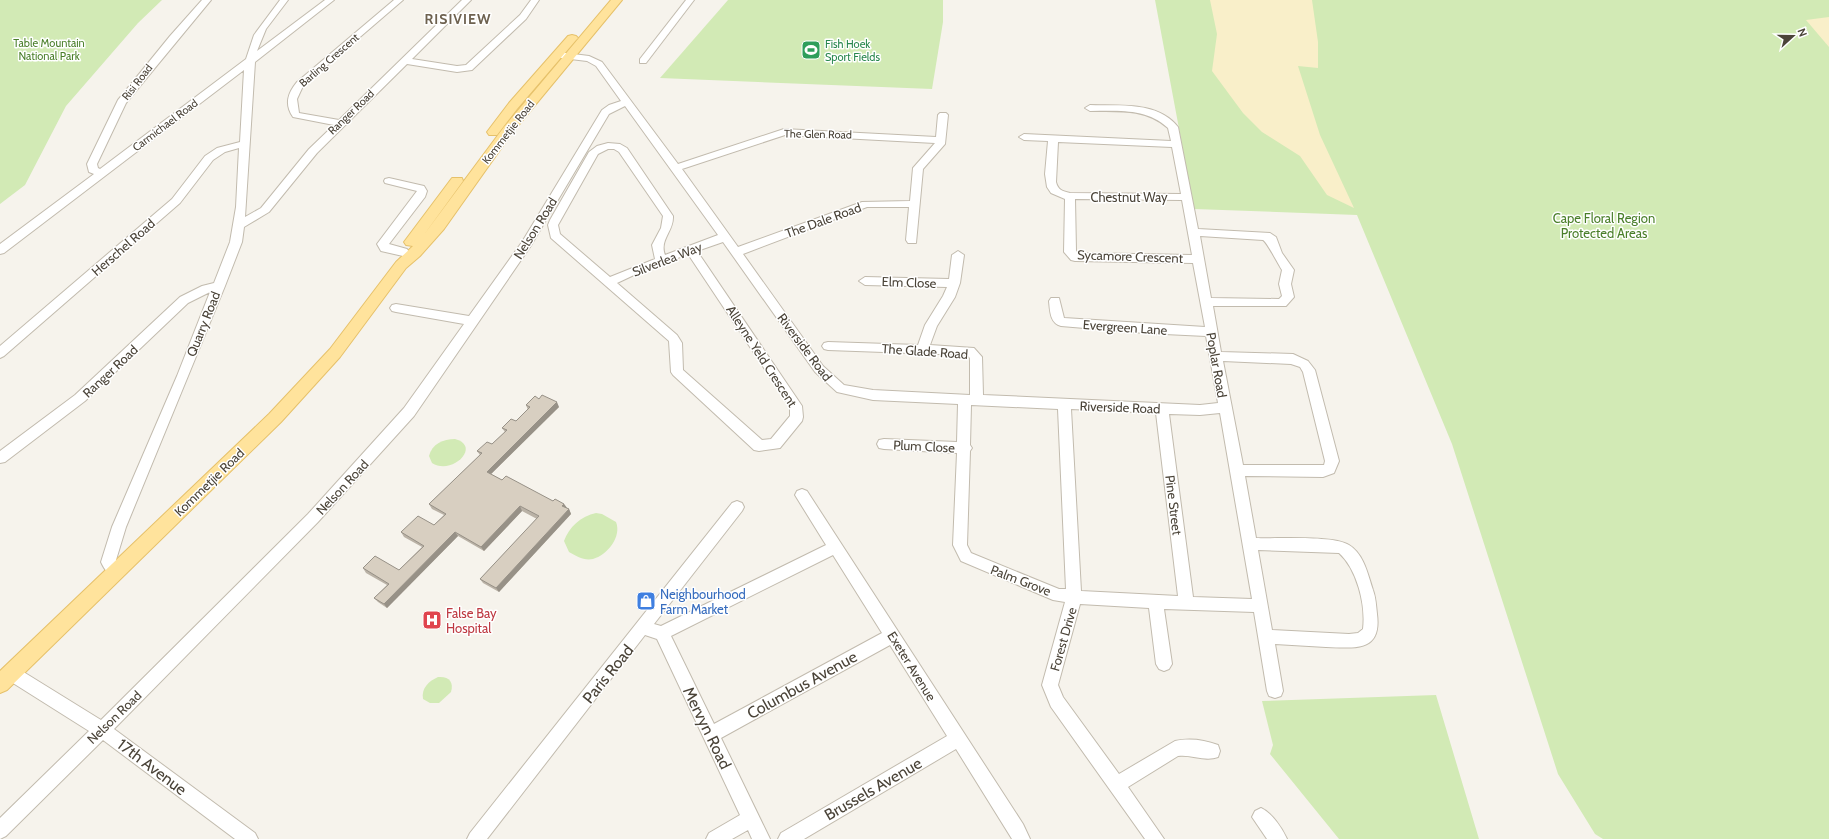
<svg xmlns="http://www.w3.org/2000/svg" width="1829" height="839" font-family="Cabin,sans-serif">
	<rect width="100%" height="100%" fill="#f6f3ec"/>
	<g fill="#d2eab5">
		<polygon points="0,0 162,0 138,23 66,106 25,185 0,204"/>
		<polygon points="728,0 943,0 943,22 932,89 660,78"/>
		<polygon points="1155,0 1829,0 1829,839 1603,839 1595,834 1558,774 1452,444 1357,215 1194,209"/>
		<path d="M455 439C482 446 452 476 432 463L429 456C432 444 443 439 455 439Z"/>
		<path d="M596 513 602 514 616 522C622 537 607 555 593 559 584 561 576 556 569 552L564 541C569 527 581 516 596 513Z"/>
		<path d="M438 677C449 676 454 682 451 692L439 703H430L423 699C421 688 429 681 438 677Z"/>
		<polygon points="1436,695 1479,839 1339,839 1270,754 1273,745 1262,701"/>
	</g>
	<g fill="#f9efc9">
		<polygon points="1210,0 1312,0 1318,42 1318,68 1298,66 1320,135 1354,208 1327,195 1300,156 1262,132 1243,113 1212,71 1217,34"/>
		<polygon points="1829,17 1829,47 1806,20"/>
	</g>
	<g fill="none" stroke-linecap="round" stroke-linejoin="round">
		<g stroke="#c2bbae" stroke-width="2">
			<g id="minor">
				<path d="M202 0H211L126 103 97 164 98 168 100 169 246 59 254 35 280 0H288L266 29 257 51 325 0H334L255 62 245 217 261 208 309 149 334 125 293 117C284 104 288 93 297 82L394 0H403L303 86 297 99 299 113 339 120 462 0H471L412 59 457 66 466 65 520 15 531 0H539L526 19 472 70 457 72 407 64 317 153 269 212 244 227 242 242 225 286 126 527 116 560 124 572 122 576C112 580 105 571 101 562L112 527 177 376 210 292 188 303 85 401 5 462 0 463V451L75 395 180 297 202 286 214 283 230 242 236 207 239 148 225 152 213 160 180 203 4 356 0 358V346L172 199 205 156 217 148 240 142 244 70 4 253 0 254V244L94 174 89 172 87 164 118 100 170 36Z"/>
				<polygon points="686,0 694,0 646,63 640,63 640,59"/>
				<path d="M557 52 589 56 602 62 678 164 784 129 936 137 938 115 940 113H946L948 115 945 144 923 169 916 243H908L906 240 909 207H867L743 254 823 366 844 385 873 390 970 395V358L967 355 828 350 824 349 822 346 824 343 828 342 918 345 925 325 943 296 947 287 865 285 859 281 865 277 949 279 952 255 958 251 964 255 960 283 955 297 937 326 930 345 974 348 982 357 983 395 1200 405 1218 403 1206 336 1144 333 1061 326C1050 323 1050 311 1049 301L1051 298H1059L1064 318 1205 327 1193 263 1075 261 1071 260 1064 252 1065 199 1051 193 1047 187 1045 174 1048 141 1024 140 1019 137 1024 134 1171 141 1168 128C1146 108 1118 111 1090 111L1085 108 1090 105C1119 106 1158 101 1178 127L1198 229 1270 233 1276 237 1282 253 1294 270 1291 284 1294 297 1286 306H1213L1221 352 1293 354 1308 361 1315 370 1339 461 1334 473 1323 477 1245 476 1256 538C1277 539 1333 535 1349 545 1364 554 1368 575 1373 590 1376 598 1376 606 1377 614 1382 652 1355 648 1326 647 1309 646 1292 645 1275 644L1283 691 1281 696 1275 698 1269 696 1267 691 1254 612 1164 609 1172 664 1169 669 1164 671 1159 669 1156 664 1149 608 1080 604 1058 685 1063 697 1119 774 1175 741C1189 738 1205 740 1218 745L1220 751 1218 757C1205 762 1191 754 1178 756L1128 787 1164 839H1145L1051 707 1042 685 1065 602 1053 600 961 561 953 545 957 453 884 449 879 448 877 444 879 440 884 439 957 442 958 404 873 400 837 392 815 372 723 242 697 251 802 406 803 417 802 421 780 448 759 451 754 450 673 375 671 372 669 341 551 238 548 225 550 220 589 152 597 146 608 143 620 144 627 148 673 216C674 231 659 240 665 255L718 235 625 106 609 114 530 247 414 416 318 522 114 729 255 833 258 839H235L103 740 6 836 0 839V818L89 731 5 678 3 673 5 668 11 666 17 668 101 720 308 514 404 408 464 324 396 312 392 311 390 308 392 305 396 304 469 316 522 242 602 110 609 105 621 101 596 66 587 61 554 57V53ZM785 135 935 143 913 168 910 201 862 202 738 247 682 169ZM1058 142 1172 147 1181 194 1070 193C1062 191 1058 190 1056 182ZM608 149H614L619 152 663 216 661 228 652 245 655 259 610 277 560 234 558 225 598 154ZM1075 199 1182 200 1192 255 1078 253 1076 251ZM1200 236 1263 240C1267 242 1278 264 1282 270L1279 284 1282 296 1279 299 1211 298ZM688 254 790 407V416L771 439 762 440 683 370 682 343 677 335 617 283 634 275ZM1223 361 1291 364 1300 367 1303 372 1325 461 1324 465H1243ZM971 405 1058 409 1066 589H1059L971 553 967 545 970 451 972 448 970 445ZM1071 409 1156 413 1178 596 1081 591ZM1220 413 1252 599 1193 597 1169 414 1200 415ZM1258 550 1339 553C1357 569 1366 605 1363 629L1358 633 1349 634 1272 630Z"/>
				<polygon points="389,178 424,186 427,191 425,197 389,244 407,249 409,252 403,256 381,251 377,244 417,191 385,183 384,181 385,179"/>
				<path d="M802 489 807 491 1023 824 1030 839H1012L956 749 804 839H778L781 833 947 736 890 645 721 738 770 839H752L748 830 732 839H706L709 833 740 815 657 639 645 635 487 839H467L470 833 732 503 737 501 742 503 744 507 742 511 654 624 661 626 826 545 795 495 797 491ZM833 555 882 633 714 724 671 636Z"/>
				<path d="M1261 808C1272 813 1282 828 1287 839H1267L1252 817 1255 811Z"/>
			</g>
		</g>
		<g stroke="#e6c16a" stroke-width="2">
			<g id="major">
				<polygon points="611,0 622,0 512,133 444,229 420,256 406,268 340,357 281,422 7,690 0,693 0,671 269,414 330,349 396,262 413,246 406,245 404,242 452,178 462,178 463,181 423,236 504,127"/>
				<polygon points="572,35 576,36 578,38 576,40 517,109 497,135 489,135 487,132 509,103 568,36"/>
			</g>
		</g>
		<use href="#minor" fill="#fff" fill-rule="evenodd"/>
		<use href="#major" fill="#ffe39c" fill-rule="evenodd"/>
	</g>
	<polygon fill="#bab2a6" points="526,405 559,407 491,474 502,480 553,501 564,504 567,508 569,509 571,514 499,592 483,583 480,579 537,519 522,511 484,551 458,536 387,608 378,602 374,598 387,585 366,573 363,568 399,570 422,547 404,537 401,532 434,525 444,515 432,509 429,504 480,455 477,451 492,444 505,432 502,428 516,421 528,410"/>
	<g fill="#979187">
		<polygon points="557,402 559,407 489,476 487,472"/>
		<polygon points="564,504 567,508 562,506"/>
		<polygon points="520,506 522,511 484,551 481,547"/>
		<polygon points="569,509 571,514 499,592 496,588"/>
		<polygon points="455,532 458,536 387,608 384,604"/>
	</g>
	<polygon fill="#d8cfc1" stroke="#979187" points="542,395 557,402 487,472 502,480 506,476 553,501 555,499 564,504 562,506 569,509 496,588 480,579 539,516 520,506 481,547 455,532 384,604 374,598 389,584 363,568 375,556 399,570 424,546 401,532 418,516 434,525 446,514 429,504 482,453 477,451 487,442 492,444 507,430 502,428 511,419 516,421 530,407 526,405 535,396 539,399"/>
	<defs>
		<g id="stadium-square" transform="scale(1)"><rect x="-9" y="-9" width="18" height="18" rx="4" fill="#2e9e5b" stroke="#fff"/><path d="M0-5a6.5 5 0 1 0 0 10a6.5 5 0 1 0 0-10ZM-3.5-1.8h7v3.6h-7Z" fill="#fff"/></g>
		<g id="shop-square" transform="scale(1)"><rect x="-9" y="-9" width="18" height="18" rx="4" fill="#3f7fe0" stroke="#fff"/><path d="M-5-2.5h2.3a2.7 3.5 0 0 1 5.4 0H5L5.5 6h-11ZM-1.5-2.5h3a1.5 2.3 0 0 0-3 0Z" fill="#fff"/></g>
		<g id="hospital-square" transform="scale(1)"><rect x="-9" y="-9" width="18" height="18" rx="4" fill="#e0444e" stroke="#fff"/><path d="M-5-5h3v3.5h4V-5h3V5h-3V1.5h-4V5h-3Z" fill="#fff"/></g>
	</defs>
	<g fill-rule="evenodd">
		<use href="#stadium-square" x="811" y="50"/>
		<use href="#shop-square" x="646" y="601"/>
		<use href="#hospital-square" x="432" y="620"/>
	</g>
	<g text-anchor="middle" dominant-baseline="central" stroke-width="3" stroke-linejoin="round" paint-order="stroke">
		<g font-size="11" fill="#4a7f2a" stroke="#fff">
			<text x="49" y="43">Table Mountain<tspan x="49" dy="13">National Park</tspan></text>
		</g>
		<g font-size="11" fill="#27864d" stroke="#fff" text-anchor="start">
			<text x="825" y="44">Fish Hoek<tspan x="825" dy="13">Sport Fields</tspan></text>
		</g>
		<g font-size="11" fill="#4b4439" stroke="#fff">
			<text transform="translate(329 60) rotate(-41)">Barling Crescent</text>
			<text transform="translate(137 82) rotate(-52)">Risi Road</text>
			<text transform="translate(351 112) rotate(-44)">Ranger Road</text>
			<text transform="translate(165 125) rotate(-37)">Carmichael Road</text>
			<text transform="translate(508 132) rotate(-52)">Kommetjie Road</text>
			<text transform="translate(818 134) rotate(1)">The Glen Road</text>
		</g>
		<g font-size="13" fill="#4b4439" stroke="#fff">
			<text x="1129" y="197">Chestnut Way</text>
			<text transform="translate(823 220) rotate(-20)">The Dale Road</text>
			<text transform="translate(535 228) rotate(-58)">Nelson Road</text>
			<text transform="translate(123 247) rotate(-41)">Herschel Road</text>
			<text transform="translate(1130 256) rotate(2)">Sycamore Crescent</text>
			<text transform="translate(667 259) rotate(-21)">Silverlea Way</text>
			<text transform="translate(909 282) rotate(2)">Elm Close</text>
			<text transform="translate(203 324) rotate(-68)">Quarry Road</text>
			<text transform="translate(1125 327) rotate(4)">Evergreen Lane</text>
			<text transform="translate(805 347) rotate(53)">Riverside Road</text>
			<text transform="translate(925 351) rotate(4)">The Glade Road</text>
			<text transform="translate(762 356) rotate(57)">Alleyne Yeld Crescent</text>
			<text transform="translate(1217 365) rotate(80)">Poplar Road</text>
			<text transform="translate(110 371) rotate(-43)">Ranger Road</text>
			<text transform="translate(1120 407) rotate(2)">Riverside Road</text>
			<text transform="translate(924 446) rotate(3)">Plum Close</text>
			<text transform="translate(209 482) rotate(-44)">Kommetjie Road</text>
			<text transform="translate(342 487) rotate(-47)">Nelson Road</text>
			<text transform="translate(1174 505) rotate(83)">Pine Street</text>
			<text transform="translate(1021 580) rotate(21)">Palm Grove</text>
			<text transform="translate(1063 639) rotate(-74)">Forest Drive</text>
			<text transform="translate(912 666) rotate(58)">Exeter Avenue</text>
			<text transform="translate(114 717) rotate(-44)">Nelson Road</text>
		</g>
		<g font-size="13" fill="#4a7f2a" stroke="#fff">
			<text x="1604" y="218">Cape Floral Region<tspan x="1604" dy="15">Protected Areas</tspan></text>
		</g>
		<g font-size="13" fill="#366cbe" stroke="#fff" text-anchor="start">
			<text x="660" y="594">Neighbourhood<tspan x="660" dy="15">Farm Market</tspan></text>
		</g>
		<g font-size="13" fill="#be3a42" stroke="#fff" text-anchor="start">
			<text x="446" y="613">False Bay<tspan x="446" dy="15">Hospital</tspan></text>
		</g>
		<g font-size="14" font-weight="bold" letter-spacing="1" fill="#6e6250" stroke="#fff">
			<text x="458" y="19">RISIVIEW</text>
		</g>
		<g font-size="16" fill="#4b4439" stroke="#fff">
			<text transform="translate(608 674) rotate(-51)">Paris Road</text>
			<text transform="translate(802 685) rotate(-29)">Columbus Avenue</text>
			<text transform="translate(707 728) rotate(64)">Mervyn Road</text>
			<text transform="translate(152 767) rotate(37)">17th Avenue</text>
			<text transform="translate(873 789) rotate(-30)">Brussels Avenue</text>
		</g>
	</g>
	<g transform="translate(1793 36) rotate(69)" stroke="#ffffff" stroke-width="3" paint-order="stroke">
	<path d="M0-3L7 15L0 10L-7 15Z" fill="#4b4439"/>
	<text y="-6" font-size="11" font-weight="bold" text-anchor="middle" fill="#4b4439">N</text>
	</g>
</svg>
